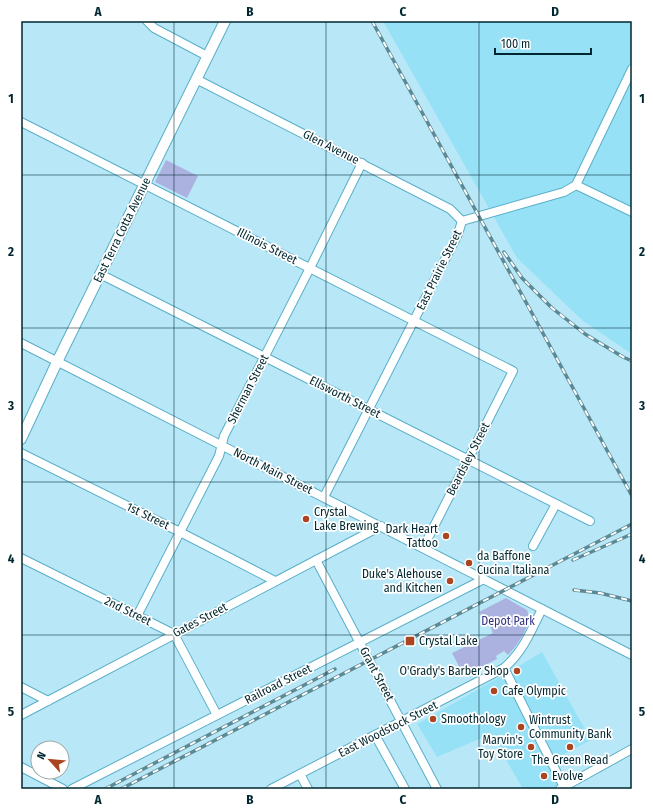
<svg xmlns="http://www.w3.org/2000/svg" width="653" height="810" font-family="'Fira Sans Condensed',sans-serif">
	<rect width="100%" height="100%" fill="#b8e8f7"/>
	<g fill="#97e1f7">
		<polygon points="383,21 632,21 632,354 583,321 517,258"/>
		<polygon points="542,652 591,740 547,763 561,789 523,789 491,734 437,757 417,724 512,670"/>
	</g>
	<g fill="#acb2df">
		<polygon points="166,160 198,176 187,198 155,182"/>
		<path d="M506 598 527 610C534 623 517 646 508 655L504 651 496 656 497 659 464 676 452 653 493 633 485 615 481 616 479 612Z"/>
	</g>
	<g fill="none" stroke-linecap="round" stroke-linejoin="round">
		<g stroke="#59afc7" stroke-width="10">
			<g id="minor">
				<polyline points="147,21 154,28 207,56"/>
				<polyline points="196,79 450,209 462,221"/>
				<polyline points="21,122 513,371 423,548"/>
				<polyline points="576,185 632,212"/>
				<polyline points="462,221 564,192 576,185 632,69"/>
				<polyline points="100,274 590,521"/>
				<polyline points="21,343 632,655"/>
				<polyline points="21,453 180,532 275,581"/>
				<polyline points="324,497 458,234 462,221"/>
				<polyline points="533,546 556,504"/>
				<polyline points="21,558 174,634 217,715"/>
				<polyline points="316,560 437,789"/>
				<polyline points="137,616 219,456 224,436 310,268 362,163"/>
				<polyline points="504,668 565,789"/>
				<polyline points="21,687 48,701"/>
				<polyline points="21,715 381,526"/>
				<polyline points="375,735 405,789"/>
				<polyline points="21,767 63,789"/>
				<polyline points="300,774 308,789"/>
				<polyline points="72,789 484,579"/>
				<path d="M271 789 504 668C523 652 531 631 542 609"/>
				<polyline points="560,789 632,749"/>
			</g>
		</g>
		<g stroke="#59afc7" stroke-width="12">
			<polyline id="major" points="21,439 57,362 225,21"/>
		</g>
		<use href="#minor" stroke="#fff" stroke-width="8"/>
		<use href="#major" stroke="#fff" stroke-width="10"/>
		<g stroke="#5d8995" stroke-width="3.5">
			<g id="rail">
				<polyline points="372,21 632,496"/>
				<polyline points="504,252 522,278 552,308 585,334 623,357 632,361"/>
				<polyline points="573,560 632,534"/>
				<polyline points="574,590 600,593 632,601"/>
				<polyline points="105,789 335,669"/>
				<polyline points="121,789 632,524"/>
			</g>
		</g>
		<use href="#rail" stroke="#fff" stroke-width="2" stroke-dasharray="6" stroke-linecap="butt"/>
	</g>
	<path fill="none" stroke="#002730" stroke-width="1" stroke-opacity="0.55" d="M174 21V789M326 21V789M479 21V789M21 175H632M21 328H632M21 482H632M21 635H632"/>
	<g fill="#ab4420" stroke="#fff" stroke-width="1.5">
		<circle cx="306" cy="519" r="4"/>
		<circle cx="446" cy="536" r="4"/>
		<circle cx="469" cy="563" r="4"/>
		<circle cx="450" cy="581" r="4"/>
		<rect x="405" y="636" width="10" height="10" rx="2"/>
		<circle cx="517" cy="671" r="4"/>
		<circle cx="494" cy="691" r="4"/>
		<circle cx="433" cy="719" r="4"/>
		<circle cx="521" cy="727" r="4"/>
		<circle cx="531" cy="747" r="4"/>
		<circle cx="570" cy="747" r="4"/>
		<circle cx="544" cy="776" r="4"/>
	</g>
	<g text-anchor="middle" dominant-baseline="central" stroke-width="3.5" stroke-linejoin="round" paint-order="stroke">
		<g font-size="12" fill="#002730" stroke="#fff">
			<text transform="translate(331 147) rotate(27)">Glen Avenue</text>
			<text transform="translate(122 230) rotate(-64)">East Terra Cotta Avenue</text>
			<text transform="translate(267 246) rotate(27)">Illinois Street</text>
			<text transform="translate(439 270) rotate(-64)">East Prairie Street</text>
			<text transform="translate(248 389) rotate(-63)">Sherman Street</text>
			<text transform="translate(345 397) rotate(27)">Ellsworth Street</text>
			<text transform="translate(468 459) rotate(-63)">Beardsley Street</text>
			<text transform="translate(273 471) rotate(27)">North Main Street</text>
			<text transform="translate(148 516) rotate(26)">1st Street</text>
			<text transform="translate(128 611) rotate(26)">2nd Street</text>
			<text transform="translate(200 620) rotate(-28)">Gates Street</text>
			<text transform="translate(377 674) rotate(62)">Grant Street</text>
			<text transform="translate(278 684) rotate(-27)">Railroad Street</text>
			<text transform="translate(388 729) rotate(-27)">East Woodstock Street</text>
		</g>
		<g font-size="12" fill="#002730" stroke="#fff" text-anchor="start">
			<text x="314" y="512">Crystal<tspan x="314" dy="14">Lake Brewing</tspan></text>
			<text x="438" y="529" text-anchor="end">Dark Heart<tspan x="438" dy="14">Tattoo</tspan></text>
			<text x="477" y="556">da Baffone<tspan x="477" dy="14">Cucina Italiana</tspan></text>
			<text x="442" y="574" text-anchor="end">Duke's Alehouse<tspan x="442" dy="14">and Kitchen</tspan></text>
			<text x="419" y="641">Crystal Lake</text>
			<text x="509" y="671" text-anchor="end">O'Grady's Barber Shop</text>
			<text x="502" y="691">Cafe Olympic</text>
			<text x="441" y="719">Smoothology</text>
			<text x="529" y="720">Wintrust<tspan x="529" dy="14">Community Bank</tspan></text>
			<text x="523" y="740" text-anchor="end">Marvin's<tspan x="523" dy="14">Toy Store</tspan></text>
			<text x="570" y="760" text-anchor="middle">The Green Read</text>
			<text x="552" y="776">Evolve</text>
		</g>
		<g font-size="12" fill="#343384" stroke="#fff">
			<text x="508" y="621">Depot Park</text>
		</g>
	</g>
	<rect width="653" height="810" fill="none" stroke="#ffffff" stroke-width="44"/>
	<g transform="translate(50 760) rotate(297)"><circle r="19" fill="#ffffff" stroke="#99a9ac"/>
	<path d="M0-3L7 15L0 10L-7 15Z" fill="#ab4420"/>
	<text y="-6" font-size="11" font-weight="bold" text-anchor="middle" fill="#002730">N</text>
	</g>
	<path d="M495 48v6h96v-6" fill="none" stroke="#002730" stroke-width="2"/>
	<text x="501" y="48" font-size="12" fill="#002730" stroke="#ffffff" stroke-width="3" paint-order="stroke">100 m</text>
	<rect x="22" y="22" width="609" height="766" fill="none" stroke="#002730" stroke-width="1.5"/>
	<g font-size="13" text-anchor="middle" font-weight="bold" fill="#002730">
		<text x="98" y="16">A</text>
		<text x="250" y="16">B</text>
		<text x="403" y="16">C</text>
		<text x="555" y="16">D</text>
		<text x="11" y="103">1</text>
		<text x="642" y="103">1</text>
		<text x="11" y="256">2</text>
		<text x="642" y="256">2</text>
		<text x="11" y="410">3</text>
		<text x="642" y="410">3</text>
		<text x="11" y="563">4</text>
		<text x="642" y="563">4</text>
		<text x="11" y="716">5</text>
		<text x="642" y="716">5</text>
		<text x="98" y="804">A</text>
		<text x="250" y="804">B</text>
		<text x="403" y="804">C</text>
		<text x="555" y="804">D</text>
	</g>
</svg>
